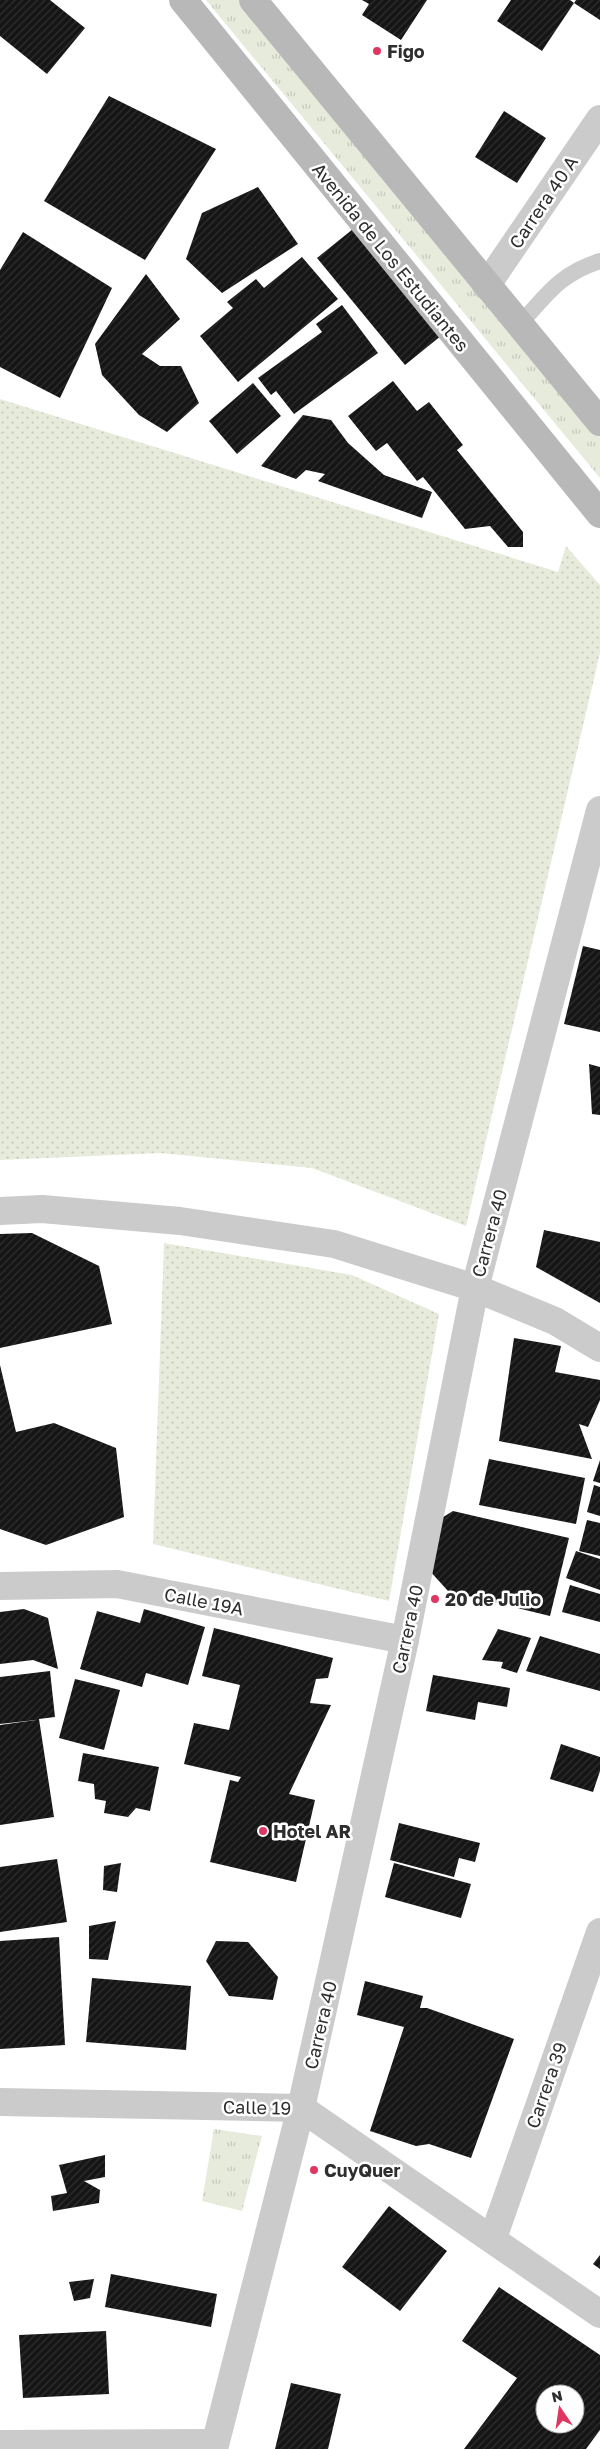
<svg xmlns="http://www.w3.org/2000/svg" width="600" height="2449" font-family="'Golos Text',sans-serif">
	<defs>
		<pattern id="grass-dots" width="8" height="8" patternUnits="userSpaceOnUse" patternTransform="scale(1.25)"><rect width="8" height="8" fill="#e7ebdc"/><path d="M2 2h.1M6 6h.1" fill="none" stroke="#c6cabd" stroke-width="1.8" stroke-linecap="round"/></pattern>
		<pattern id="park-tufts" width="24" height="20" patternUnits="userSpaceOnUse" patternTransform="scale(1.25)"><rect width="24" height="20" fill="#e7ebdc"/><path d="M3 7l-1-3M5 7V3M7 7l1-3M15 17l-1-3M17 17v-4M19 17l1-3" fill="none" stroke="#c6cabd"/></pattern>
		<pattern id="building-hatch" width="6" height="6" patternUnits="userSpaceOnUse" patternTransform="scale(1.25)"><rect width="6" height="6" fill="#151515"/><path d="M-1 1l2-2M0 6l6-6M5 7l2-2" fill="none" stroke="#2f2f2f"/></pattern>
	</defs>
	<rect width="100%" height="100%" fill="#fff"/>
	<g fill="url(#grass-dots)">
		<polygon points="0,399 558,572 566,546 600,585 600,653 466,1226 312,1168 161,1153 0,1160"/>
		<polygon points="164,1243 352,1275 439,1314 389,1601 153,1544"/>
	</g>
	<g fill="url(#park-tufts)">
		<polygon points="206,0 249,0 600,426 600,478"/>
		<polygon points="214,2129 262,2136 242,2211 202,2201"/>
	</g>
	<g fill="url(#building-hatch)" fill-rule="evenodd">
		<polygon points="0,0 50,0 85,28 47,74 0,36"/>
		<polygon points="362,0 427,0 401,40 362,15 369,4"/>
		<polygon points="511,0 570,0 574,3 576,0 600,0 600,20 574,3 542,51 497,21"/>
		<polygon points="109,96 216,149 145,260 44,201"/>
		<polygon points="504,111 546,138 517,183 475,157"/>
		<polygon points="258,187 298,244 222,293 186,259 202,213"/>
		<polygon points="353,229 442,335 405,365 317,258"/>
		<polygon points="23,232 112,288 60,398 0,367 0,270"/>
		<polygon points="302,257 338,299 238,382 200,336 233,308 227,302 256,279 264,288"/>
		<polygon points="146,274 180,319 142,354 160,366 181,366 199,403 167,432 139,415 102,375 95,344"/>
		<polygon points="342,305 378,353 294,414 276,391 271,395 258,378 322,332 316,324"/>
		<polygon points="393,381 417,411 429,402 463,445 457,450 523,532 523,547 508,547 490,526 465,529 423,477 417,481 387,443 376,451 348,416"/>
		<polygon points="253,383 281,416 237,454 209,421"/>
		<polygon points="303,415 331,420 348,443 384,475 432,492 422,518 318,481 325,474 306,470 296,479 261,466"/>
		<polygon points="583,946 600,950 600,1032 564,1024"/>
		<polygon points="589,1064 600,1067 600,1115 592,1114"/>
		<polygon points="544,1230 600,1242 600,1303 536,1267"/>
		<polygon points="32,1233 99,1266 112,1324 0,1348 0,1234"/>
		<polygon points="514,1338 561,1346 555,1372 600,1380 600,1400 588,1427 579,1424 592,1459 499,1441"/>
		<polygon points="0,1365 16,1432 54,1423 116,1448 124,1517 46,1545 0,1529"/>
		<polygon points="489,1459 585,1478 576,1524 479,1505"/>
		<polygon points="600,1460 600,1483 593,1481"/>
		<polygon points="594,1485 600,1487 600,1516 587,1512"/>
		<polygon points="453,1511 569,1538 550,1616 448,1591 429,1570 440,1519"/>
		<polygon points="587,1520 600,1523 600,1556 579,1551"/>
		<polygon points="576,1551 600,1559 600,1590 566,1578"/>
		<polygon points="570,1585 600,1594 600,1622 562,1612"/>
		<polygon points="24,1609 48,1618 58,1669 33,1660 0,1664 0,1612"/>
		<polygon points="144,1609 205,1627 188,1685 146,1673 142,1687 80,1669 97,1611 140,1623"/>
		<polygon points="214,1628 333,1658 328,1678 316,1679 310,1703 331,1705 289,1794 315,1800 296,1882 210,1862 230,1780 238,1782 241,1777 184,1764 194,1723 229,1730 240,1685 202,1676"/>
		<polygon points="498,1629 531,1638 517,1673 501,1668 503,1662 482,1660"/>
		<polygon points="540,1636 600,1654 600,1691 526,1671"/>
		<polygon points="50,1671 55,1717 39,1719 54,1817 0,1825 0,1725 36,1720 0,1724 0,1677"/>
		<polygon points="433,1675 510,1688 507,1707 478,1702 475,1720 426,1711"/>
		<polygon points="75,1679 120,1690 104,1750 59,1738"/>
		<polygon points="561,1744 600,1757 600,1771 593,1792 550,1779"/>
		<polygon points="83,1753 159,1767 150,1811 136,1808 128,1817 104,1813 106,1801 95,1799 94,1784 78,1781"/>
		<polygon points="399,1823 480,1843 475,1862 459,1858 454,1877 390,1860"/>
		<polygon points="57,1859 67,1922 0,1932 0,1867"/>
		<polygon points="121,1863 117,1892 103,1890 104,1866"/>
		<polygon points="394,1863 471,1884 461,1918 385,1897"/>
		<polygon points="116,1921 108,1960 89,1959 89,1926"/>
		<polygon points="59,1937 65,2045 0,2049 0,1941"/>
		<polygon points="216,1941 248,1942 278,1977 273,2000 229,1996 206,1961"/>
		<polygon points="92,1978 191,1986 186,2050 86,2042"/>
		<polygon points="365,1981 423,1996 420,2008 427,2008 514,2039 471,2158 429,2144 416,2146 370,2131 404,2027 357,2015"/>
		<polygon points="105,2155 105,2177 84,2181 100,2190 99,2203 53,2211 51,2196 67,2193 59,2165"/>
		<polygon points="389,2206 447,2251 400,2311 342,2267"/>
		<polygon points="600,2255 600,2269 593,2264"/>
		<polygon points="111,2274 217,2294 211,2327 105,2307"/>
		<polygon points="94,2279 90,2298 74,2301 69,2282"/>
		<path d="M499 2287 600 2355V2430L586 2449H464L517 2378 462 2341ZM545 2394H575V2424H545Z"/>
		<polygon points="106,2331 109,2394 23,2398 19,2335"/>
		<polygon points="291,2383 341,2394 328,2449 275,2449"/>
	</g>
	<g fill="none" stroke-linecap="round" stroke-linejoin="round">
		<path stroke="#cbcbcb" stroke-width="16" d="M519 325C547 295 559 274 600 261"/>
		<g stroke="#cbcbcb" stroke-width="28">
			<polyline points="486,286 600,119"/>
			<polyline points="0,1211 42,1209 180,1221 334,1244 475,1288 555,1321 600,1348"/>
			<polyline points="0,1586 117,1584 405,1640"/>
			<polyline points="493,2238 600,1932"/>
			<polyline points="0,2444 215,2443"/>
			<polyline points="214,2449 301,2108 405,1640 475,1288 600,810"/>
		</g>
		<polyline stroke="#cbcbcb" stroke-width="28" points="0,2102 301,2108 600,2314"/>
		<g stroke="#b8b8b8" stroke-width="28">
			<polyline points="183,0 600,514"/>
			<polyline points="253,0 600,422"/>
		</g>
	</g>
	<g fill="#de3762" stroke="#fff" stroke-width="2">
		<circle cx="377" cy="51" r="5"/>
		<circle cx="435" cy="1599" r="5"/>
		<circle cx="263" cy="1831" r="5"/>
		<circle cx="314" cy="2170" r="5"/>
	</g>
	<g text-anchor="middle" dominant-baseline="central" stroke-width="5" stroke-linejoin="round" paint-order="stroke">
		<g font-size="18" font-weight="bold" fill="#2e2e2e" stroke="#fff" text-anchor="start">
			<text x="387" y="51">Figo</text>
			<text x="445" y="1599">20 de Julio</text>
			<text x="273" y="1831">Hotel AR</text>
			<text x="324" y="2170">CuyQuer</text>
		</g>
		<g font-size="18" fill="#2e2e2e" stroke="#fff">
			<text transform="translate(543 202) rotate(-56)">Carrera 40 A</text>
			<text transform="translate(391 257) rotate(51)">Avenida de Los Estudiantes</text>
			<text transform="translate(489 1233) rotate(-75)">Carrera 40</text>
			<text transform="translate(204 1601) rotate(11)">Calle 19A</text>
			<text transform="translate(407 1629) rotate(-78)">Carrera 40</text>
			<text transform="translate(320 2025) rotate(-77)">Carrera 40</text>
			<text transform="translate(546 2085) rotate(-71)">Carrera 39</text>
			<text transform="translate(257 2107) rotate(1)">Calle 19</text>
		</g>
	</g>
	<g transform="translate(560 2409) rotate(347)"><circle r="24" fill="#ffffff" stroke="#ababab"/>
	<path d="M0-4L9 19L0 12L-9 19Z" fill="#de3762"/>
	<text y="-8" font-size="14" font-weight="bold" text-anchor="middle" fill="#2e2e2e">N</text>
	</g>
</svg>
